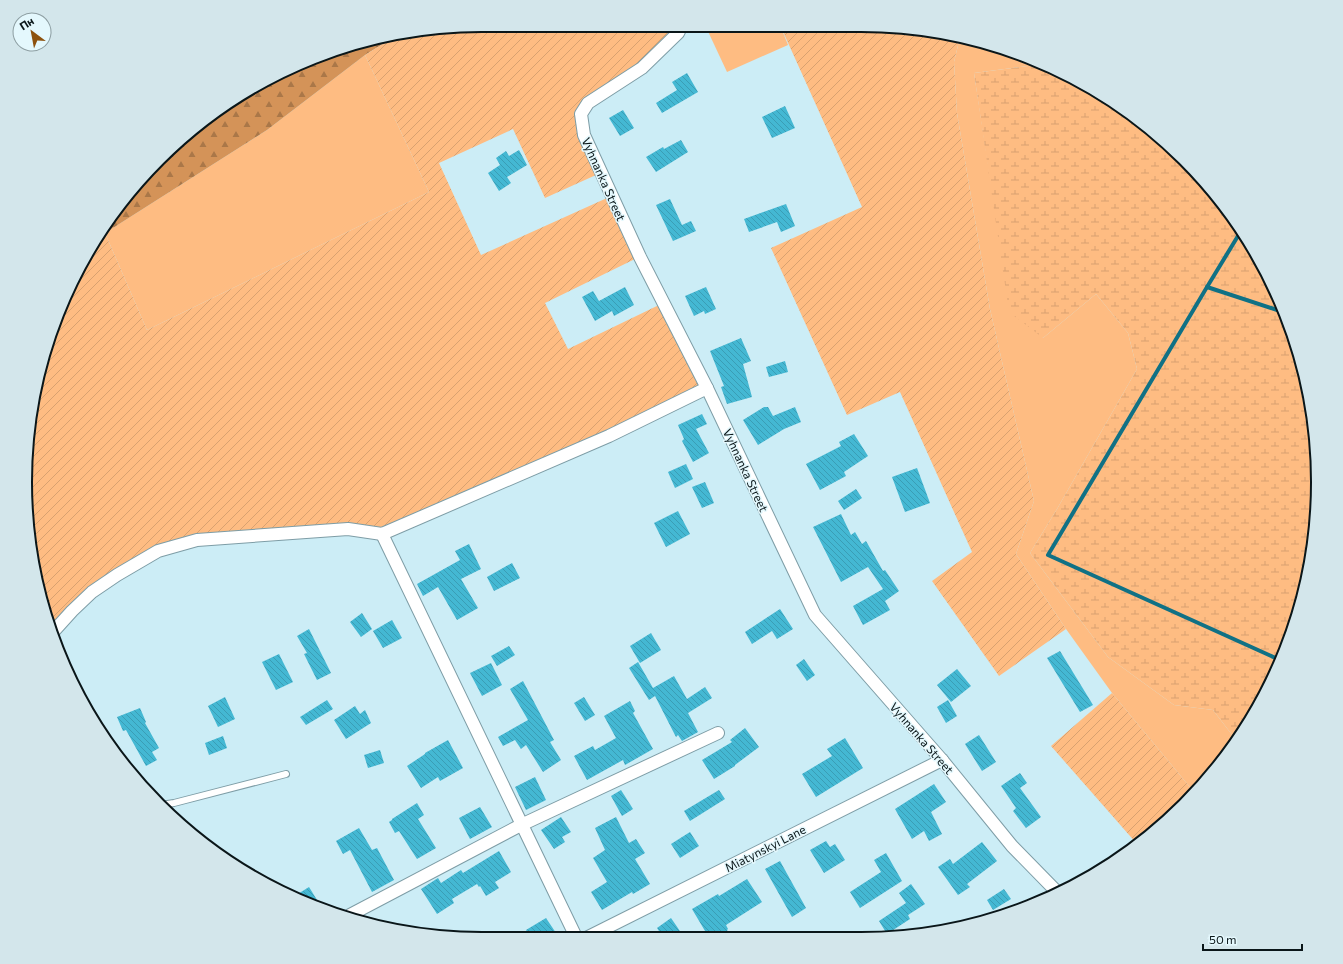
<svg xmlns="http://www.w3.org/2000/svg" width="1343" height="964" font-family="Commissioner,sans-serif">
	<defs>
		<pattern id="forest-firs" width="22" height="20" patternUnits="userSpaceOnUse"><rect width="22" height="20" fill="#d49358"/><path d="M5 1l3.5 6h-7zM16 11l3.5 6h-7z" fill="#aa7748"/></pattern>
		<pattern id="wetland-marsh" width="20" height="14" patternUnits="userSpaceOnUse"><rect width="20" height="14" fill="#febc82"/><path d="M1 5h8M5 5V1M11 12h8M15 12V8" fill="none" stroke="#d8a170"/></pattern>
		<pattern id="garden-furrows" width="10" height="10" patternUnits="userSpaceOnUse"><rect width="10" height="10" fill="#febc82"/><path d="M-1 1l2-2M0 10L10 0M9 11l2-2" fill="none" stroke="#d8a170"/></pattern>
		<pattern id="building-back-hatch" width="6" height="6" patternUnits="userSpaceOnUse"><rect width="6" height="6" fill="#44b8d3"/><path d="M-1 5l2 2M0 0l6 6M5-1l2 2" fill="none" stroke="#3a9db5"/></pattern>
	</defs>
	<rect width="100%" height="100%" fill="#ccedf6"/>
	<g fill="#febc82">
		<polygon points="705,25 780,25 788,45 727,72"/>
		<polygon points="960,37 984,44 984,49 1001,49 1036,60 1044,64 974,73 991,184 1043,338 1096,294 1128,333 1137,369 1057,509 1030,553 1108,657 1174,705 1213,710 1236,740 1223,760 1194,792 1112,693 1066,629 1016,554 1034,501 990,309 957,113 954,62"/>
		<polygon points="365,55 429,192 147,330 105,233 267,130"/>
	</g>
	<polygon fill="url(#forest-firs)" points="394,37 365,55 267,130 105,233 101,237 139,181 218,111 241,95 307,60 363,41"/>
	<polygon fill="url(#wetland-marsh)" points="1044,64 1090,86 1162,138 1205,181 1257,254 1294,335 1314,423 1317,512 1302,601 1271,684 1236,740 1213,710 1174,705 1108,657 1030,553 1057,509 1137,369 1128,333 1096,294 1043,338 1009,312 974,73"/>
	<g fill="url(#garden-furrows)">
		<polygon points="482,25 672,25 674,30 638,64 585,99 576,112 579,137 596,175 545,198 513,129 439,163 481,255 607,198 635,259 545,303 568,349 659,305 700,386 608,432 382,530 156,547 52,626 29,541 26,452 34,393 72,280 101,237 105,233 147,330 429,192 365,55 394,37"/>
		<polygon points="780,25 861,25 950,34 960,37 954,62 957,113 990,309 1034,501 1016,554 1066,629 999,676 932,581 972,552 900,392 847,415 771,248 862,207"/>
		<polygon points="1112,693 1194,792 1162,826 1137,844 1051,746"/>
	</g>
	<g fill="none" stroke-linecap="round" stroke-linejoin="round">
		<g stroke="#107185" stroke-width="4">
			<polyline points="1241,231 1207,287 1048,555 1280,660"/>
			<polyline points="1207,287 1283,312"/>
		</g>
	</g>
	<g fill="url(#building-back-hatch)">
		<polygon points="687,73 698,92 662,113 656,103 677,90 672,82"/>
		<polygon points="785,106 795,128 772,138 762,117"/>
		<polygon points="623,110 634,128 620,136 609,118"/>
		<polygon points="681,140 688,152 656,172 646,157 663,147 664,149"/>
		<polygon points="519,150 527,165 507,177 511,183 499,191 488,173 500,165 496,158 506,151 509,156"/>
		<polygon points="670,199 682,225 691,221 696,231 673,241 656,205"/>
		<polygon points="786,204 795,226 781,232 777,222 749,232 744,219"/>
		<polygon points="625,287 634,305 614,316 612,311 595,321 582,297 593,291 599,301"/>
		<polygon points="706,287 716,309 705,314 704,311 694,316 685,296"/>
		<polygon points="741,338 751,361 743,364 752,397 727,404 721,387 724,386 710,351"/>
		<polygon points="785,361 788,372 769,377 766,367"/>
		<polygon points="764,407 768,407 773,416 795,407 801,422 784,429 758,445 743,420"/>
		<polygon points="702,414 707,424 696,429 709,453 693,462 682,441 684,439 678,425"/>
		<polygon points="854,434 868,456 844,472 846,476 820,490 806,464 841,446 839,442"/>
		<polygon points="686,464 693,479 675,488 668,472"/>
		<polygon points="917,468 930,503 905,512 892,477"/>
		<polygon points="705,482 714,503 702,508 692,487"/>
		<polygon points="856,489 862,498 844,510 838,501"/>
		<polygon points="678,511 690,534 666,547 654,523"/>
		<polygon points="841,514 851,535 855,532 862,544 866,541 883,571 885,570 899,591 885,601 890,610 863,625 853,606 883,589 868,567 841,582 813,527"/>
		<polygon points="469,544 481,569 461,579 478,608 457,620 438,587 423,596 417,584 460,560 455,551"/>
		<polygon points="512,563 520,578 494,591 487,577"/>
		<polygon points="780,609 793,629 777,639 772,631 752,644 745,632"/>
		<polygon points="362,613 372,629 361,637 350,622"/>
		<polygon points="392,620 402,638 383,648 373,631"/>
		<polygon points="309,629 331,673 317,680 304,654 307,653 297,636"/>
		<polygon points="651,633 661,650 640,663 630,646"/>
		<polygon points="509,646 515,655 497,666 491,656"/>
		<polygon points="1060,651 1093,705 1080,712 1047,658"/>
		<polygon points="279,654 293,682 276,690 262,662"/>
		<polygon points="804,659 815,675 807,681 796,665"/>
		<polygon points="638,662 653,688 674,676 687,699 705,687 712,698 688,713 698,732 682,741 678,735 676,737 655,696 649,700 629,668"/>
		<polygon points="491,663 502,685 482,696 470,673"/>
		<polygon points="957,669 971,686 951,702 937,685"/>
		<polygon points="523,681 554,740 550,742 561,760 543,772 526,745 521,749 515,740 503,746 498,737 528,720 510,689"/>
		<polygon points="225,697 235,719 218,727 208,706"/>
		<polygon points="584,697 595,715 585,721 574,703"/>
		<polygon points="327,700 333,709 306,725 300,717"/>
		<polygon points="948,700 957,716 946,723 937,707"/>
		<polygon points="630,701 635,711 633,713 653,749 625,765 623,760 587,780 574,756 593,746 595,750 616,738 604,716"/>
		<polygon points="355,706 360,714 365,710 371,723 346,739 334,720"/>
		<polygon points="140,708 146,722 145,723 159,748 152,752 157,760 146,766 126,730 123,731 117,717"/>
		<polygon points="745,728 759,747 735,765 735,766 714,779 702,760 732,742 730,740"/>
		<polygon points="979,735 996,762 982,771 965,744"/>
		<polygon points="223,736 227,748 209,755 205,743"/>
		<polygon points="845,738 863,768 816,797 802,774 832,756 827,749"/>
		<polygon points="448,740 463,768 440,781 438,777 421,788 407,766 425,754 425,753"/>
		<polygon points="380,750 384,763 368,768 364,755"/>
		<polygon points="1020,773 1027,783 1020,788 1041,817 1026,828 1013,811 1016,808 1001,786"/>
		<polygon points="535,777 546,800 526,810 515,787"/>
		<polygon points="934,784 946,802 931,812 942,834 929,841 924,831 912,839 895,809"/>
		<polygon points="621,790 633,809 622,816 611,796"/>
		<polygon points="719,790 725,799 690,821 684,811"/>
		<polygon points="417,803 424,815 418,819 436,848 417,859 399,831 395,833 389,822 392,820 392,819"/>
		<polygon points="480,807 492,827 470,839 459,818"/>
		<polygon points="561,817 571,832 562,837 565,842 554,849 541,830"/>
		<polygon points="616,817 629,843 636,839 645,853 635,859 650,884 633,894 632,892 602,910 591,892 607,882 593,858 605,850 595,828"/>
		<polygon points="359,828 372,850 377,848 394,880 372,892 350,850 343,854 336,841"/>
		<polygon points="690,832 699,846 680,858 671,844"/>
		<polygon points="826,841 830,847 835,844 845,860 824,873 810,850"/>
		<polygon points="982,842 997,861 967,884 970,887 958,895 938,867 950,859 953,864"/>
		<polygon points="499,851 511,872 495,882 499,888 486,896 480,886 479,887 477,884 452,899 454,903 437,914 421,889 438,878 441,883 461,870 463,873"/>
		<polygon points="886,853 902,881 860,908 850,892 881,872 874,860"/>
		<polygon points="780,861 806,908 792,917 765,869"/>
		<polygon points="747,879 762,902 726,925 728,929 727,930 731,936 708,936 692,909 718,894 719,896"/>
		<polygon points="911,884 925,904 908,915 910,919 887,934 879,921 906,903 899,893"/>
		<polygon points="309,887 322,908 293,897"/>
		<polygon points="1004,889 1011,899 993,910 987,900"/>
		<polygon points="546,918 556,933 549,937 531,938 526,930"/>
		<polygon points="671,918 684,937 663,937 657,928"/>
	</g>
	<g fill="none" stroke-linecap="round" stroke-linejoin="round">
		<g stroke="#7e9da6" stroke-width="8">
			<polyline id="service" points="161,805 174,803 286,774"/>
		</g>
		<g stroke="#7e9da6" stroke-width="14">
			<g id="minor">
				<polyline points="682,25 678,33 642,68 588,103 581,114 584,135 640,257 707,388 815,615 942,760 1012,846 1058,893"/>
				<polyline points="382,534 576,937"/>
				<polyline points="53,632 72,611 92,592 117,575 158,551 197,540 348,529 382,534 609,436 707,388"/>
				<polyline points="350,915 521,825 718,733"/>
				<polyline points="588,937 942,760"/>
			</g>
		</g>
		<use href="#service" stroke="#fff" stroke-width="6"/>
		<use href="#minor" stroke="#fff" stroke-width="12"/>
	</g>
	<g text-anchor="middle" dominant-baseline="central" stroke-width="3" stroke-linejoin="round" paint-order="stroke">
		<g font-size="12" fill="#0a1619" stroke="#e4f8fd">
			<text transform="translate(604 179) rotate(66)">Vyhnanka Street</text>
			<text transform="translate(746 470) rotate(65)">Vyhnanka Street</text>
			<text transform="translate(922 738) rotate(49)">Vyhnanka Street</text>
			<text transform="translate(765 848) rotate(-27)">Miatynskyi Lane</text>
		</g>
	</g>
	<path d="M0 0H1343V964H0ZM482 32H861A450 450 0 0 1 1311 482V482A450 450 0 0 1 861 932H482A450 450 0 0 1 32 482V482A450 450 0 0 1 482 32Z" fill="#d3e6eb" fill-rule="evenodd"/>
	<path fill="none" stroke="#0a1619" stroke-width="2" d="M482 32H861A450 450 0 0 1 1311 482V482A450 450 0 0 1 861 932H482A450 450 0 0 1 32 482V482A450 450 0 0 1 482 32Z"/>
	<g transform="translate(32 32) rotate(328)"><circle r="19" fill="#e4f8fd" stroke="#8d9ea2"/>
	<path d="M0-3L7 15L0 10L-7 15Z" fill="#8d520e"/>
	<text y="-6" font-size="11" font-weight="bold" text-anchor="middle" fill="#0a1619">Пн</text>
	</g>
	<path d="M1203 944v6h99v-6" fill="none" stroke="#0a1619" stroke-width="2"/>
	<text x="1209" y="944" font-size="12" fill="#0a1619" stroke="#e4f8fd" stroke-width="3" paint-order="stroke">50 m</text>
</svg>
